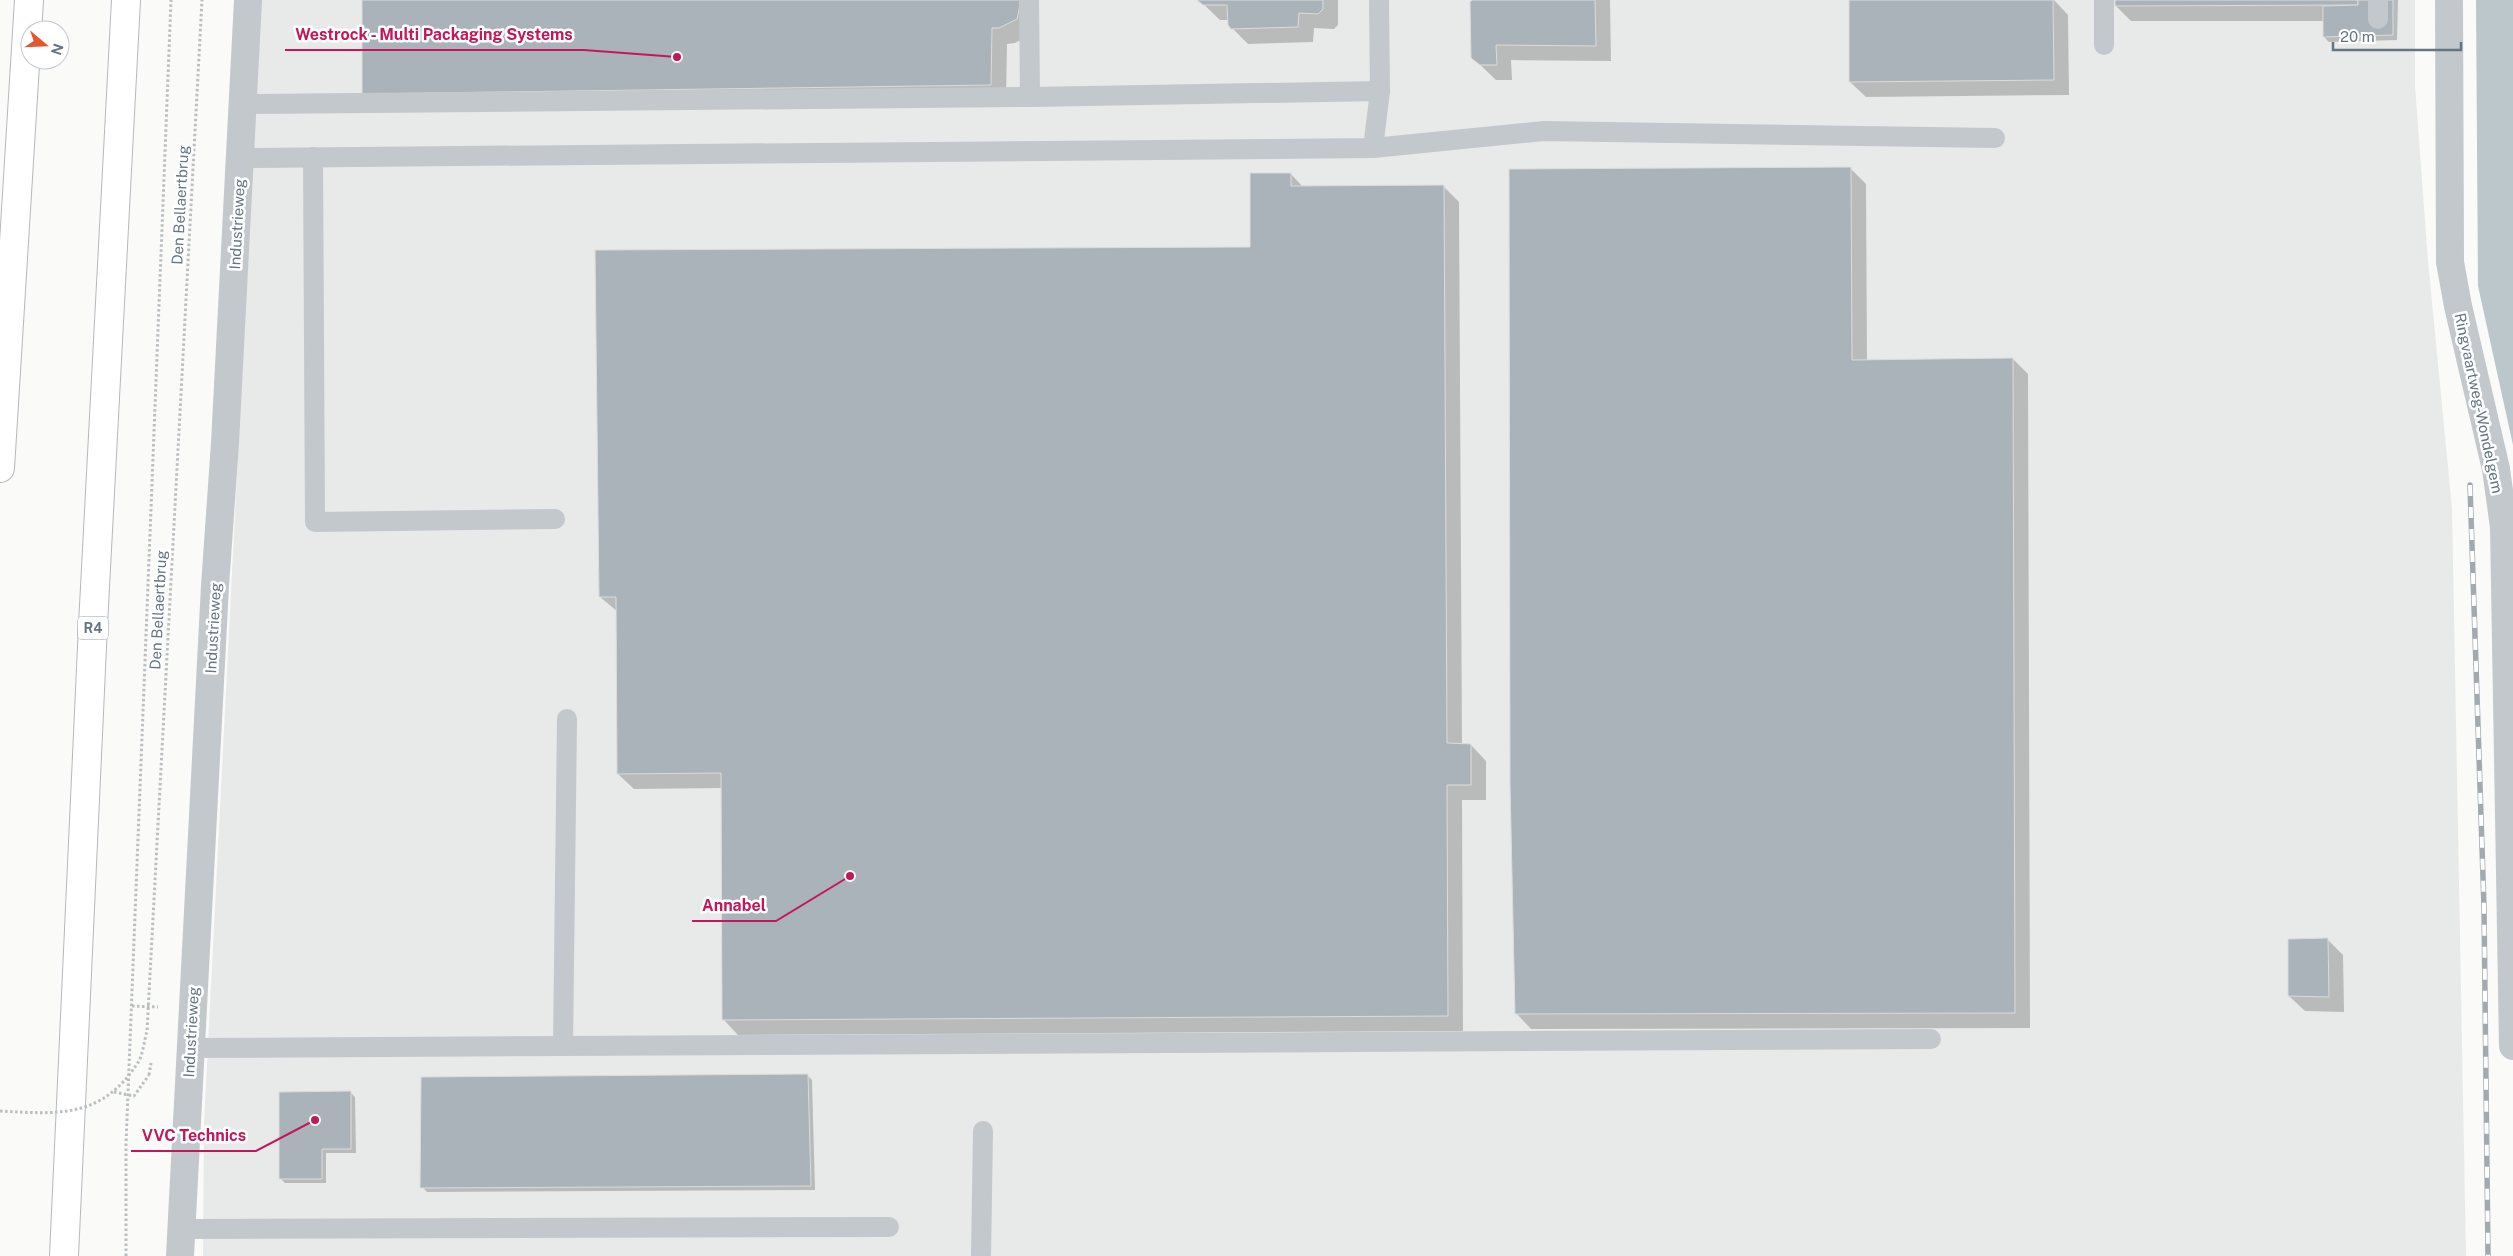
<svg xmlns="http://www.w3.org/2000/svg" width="2513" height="1256" font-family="'Public Sans',sans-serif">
	<rect width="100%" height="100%" fill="#fafaf8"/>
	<polygon fill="#e8e9e9" points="261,0 2415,0 2415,86 2428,261 2452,508 2466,1256 203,1256 204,1123"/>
	<polygon fill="#bbc7cb" points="2476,0 2513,0 2513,445 2478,286"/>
	<g fill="#0003">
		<polygon points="363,0 1032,0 1032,34 1015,43 1007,44 1006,100 379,109"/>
		<polygon points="1199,0 1338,0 1338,25 1334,29 1314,28 1313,42 1248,44 1232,28 1229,20 1220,20"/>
		<polygon points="1474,0 1610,0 1611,61 1511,60 1512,80 1496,80 1472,57"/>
		<polygon points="1850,0 2054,0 2068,15 2069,95 1866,97 1850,82"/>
		<polygon points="2116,0 2398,0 2397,40 2329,42 2324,37 2324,21 2131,21 2116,6"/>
		<polygon points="1850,168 1866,184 1867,361 2013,359 2028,374 2030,1028 1531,1029 1516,1013"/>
		<polygon points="1291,174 1303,187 1443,186 1459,202 1462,745 1471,745 1486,761 1486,800 1462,800 1463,1031 738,1035 723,1019 722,788 634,789 618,774 618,612 600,597 1251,248"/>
		<polygon points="2328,940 2343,955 2344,1012 2305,1011 2289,996"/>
		<polygon points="807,1075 812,1080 815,1190 427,1192 422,1187"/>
		<polygon points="350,1092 355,1097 356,1153 326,1153 326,1183 285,1183 280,1178"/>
	</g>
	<g fill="#aab3b9" stroke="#dcdcda">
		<polygon points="362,0 1021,0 1017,19 999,28 992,28 991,85 362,94"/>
		<polygon points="1197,0 1323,0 1323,9 1318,14 1299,13 1298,27 1231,29 1228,25 1227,5 1203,5"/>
		<polygon points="1472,0 1595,0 1596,46 1496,45 1497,65 1480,65 1471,58 1470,2"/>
		<polygon points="1849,0 2053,0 2054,80 1849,82"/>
		<polygon points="2115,0 2358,0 2358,5 2115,6"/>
		<polygon points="2358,0 2393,0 2393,35 2323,37 2323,6 2358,5"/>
		<polygon points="1851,167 1852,360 2013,358 2015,1013 1515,1014 1510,783 1509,169"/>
		<polygon points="1250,173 1291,173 1291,186 1444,185 1447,743 1471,744 1471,785 1447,785 1448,1016 722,1020 721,773 617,774 616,597 599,597 595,250 1250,247"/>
		<polygon points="2328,938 2329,997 2288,996 2288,939"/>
		<polygon points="808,1074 811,1186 420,1188 421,1077"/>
		<polygon points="351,1091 351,1149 322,1149 322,1179 279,1179 279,1092"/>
	</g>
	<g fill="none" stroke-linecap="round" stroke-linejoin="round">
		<g stroke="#b4b9bd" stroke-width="30">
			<g id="highway">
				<polyline points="0,468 29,0"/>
				<polyline points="64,1256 93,625 126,0"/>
			</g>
		</g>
		<g stroke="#bbbfc2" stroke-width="3" stroke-dasharray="2.5 2.5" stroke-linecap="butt">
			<polyline points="132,1006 158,1007"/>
			<polyline points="149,1075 151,1063"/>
			<polyline points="126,1256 126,1144 171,0"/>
		</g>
		<g stroke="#c3c8cc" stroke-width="20">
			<polyline points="1029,0 1030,97"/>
			<polyline points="2104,0 2104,45"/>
			<polyline points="2378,19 2378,0"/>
			<polyline points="243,104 1030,97 1380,91"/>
			<polyline points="1373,148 1544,131 1995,138"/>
			<polyline points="313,157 315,522 555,519"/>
			<polyline points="240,158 1373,148 1380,91 1379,0"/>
			<polyline points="563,1046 567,719"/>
			<polyline points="191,1048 1931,1039"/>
			<polyline points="181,1229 889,1227"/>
			<polyline points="981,1256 983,1131"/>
		</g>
		<g stroke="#c3c8cc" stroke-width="28">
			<polyline points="2449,0 2450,262 2458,306 2496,469 2504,527 2513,1046"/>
			<polyline points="180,1256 215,586 225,443 248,0"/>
		</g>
		<use href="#highway" stroke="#fff" stroke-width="28"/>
		<g stroke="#a2aab0" stroke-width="5.5">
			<polyline id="rail" points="2470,485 2484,907 2488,1256"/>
		</g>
		<use href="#rail" stroke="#fff" stroke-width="4" stroke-dasharray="11" stroke-linecap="butt"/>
		<g stroke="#bbbfc2" stroke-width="3" stroke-dasharray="2.5 2.5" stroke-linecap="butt">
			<polyline points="114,1092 134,1096 149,1075"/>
			<path d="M0 1111C57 1114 101 1119 137 1064 143 1056 144 1041 147 1031L202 0"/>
		</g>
	</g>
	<g text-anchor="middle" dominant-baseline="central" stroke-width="5" stroke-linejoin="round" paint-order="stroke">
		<rect fill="#fff" stroke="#939fa8" stroke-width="1" x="78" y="616.5" width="30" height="23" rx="4"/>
		<g font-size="14" font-weight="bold" fill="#657683">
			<text x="93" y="628">R4</text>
		</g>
		<g font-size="15" fill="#657683" stroke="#fff">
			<text transform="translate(180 205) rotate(-87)">Den Bellaertbrug</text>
			<text transform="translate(237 224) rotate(-87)">Industrieweg</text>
			<text transform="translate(2479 403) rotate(78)">Ringvaartweg-Wondelgem</text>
			<text transform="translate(158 610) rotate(-87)">Den Bellaertbrug</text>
			<text transform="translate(213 628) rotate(-87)">Industrieweg</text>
			<text transform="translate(191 1032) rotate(-87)">Industrieweg</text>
		</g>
	</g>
	<path fill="none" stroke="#c2185b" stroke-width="2" d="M677 57L584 50H285M850 876L776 921H692M315 1120L256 1151H131"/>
	<g fill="#c2185b" stroke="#fff" stroke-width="2">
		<circle cx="677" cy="57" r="5"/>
		<circle cx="850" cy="876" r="5"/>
		<circle cx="315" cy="1120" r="5"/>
	</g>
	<g font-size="16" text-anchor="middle" font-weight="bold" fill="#c2185b" stroke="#fff" stroke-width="5" stroke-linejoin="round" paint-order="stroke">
		<text x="434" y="40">Westrock - Multi Packaging Systems</text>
		<text x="734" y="911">Annabel</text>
		<text x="194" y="1141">VVC Technics</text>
	</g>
	<g transform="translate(45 45) rotate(109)"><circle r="24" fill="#ffffff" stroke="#c1c8cd"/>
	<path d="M0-4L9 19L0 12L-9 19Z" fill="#e4572e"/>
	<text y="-8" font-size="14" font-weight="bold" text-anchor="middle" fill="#657683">N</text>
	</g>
	<path d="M2333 42v8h128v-8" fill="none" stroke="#657683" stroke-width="2.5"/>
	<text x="2340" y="42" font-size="15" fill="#657683" stroke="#ffffff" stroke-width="4" paint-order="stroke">20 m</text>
</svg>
